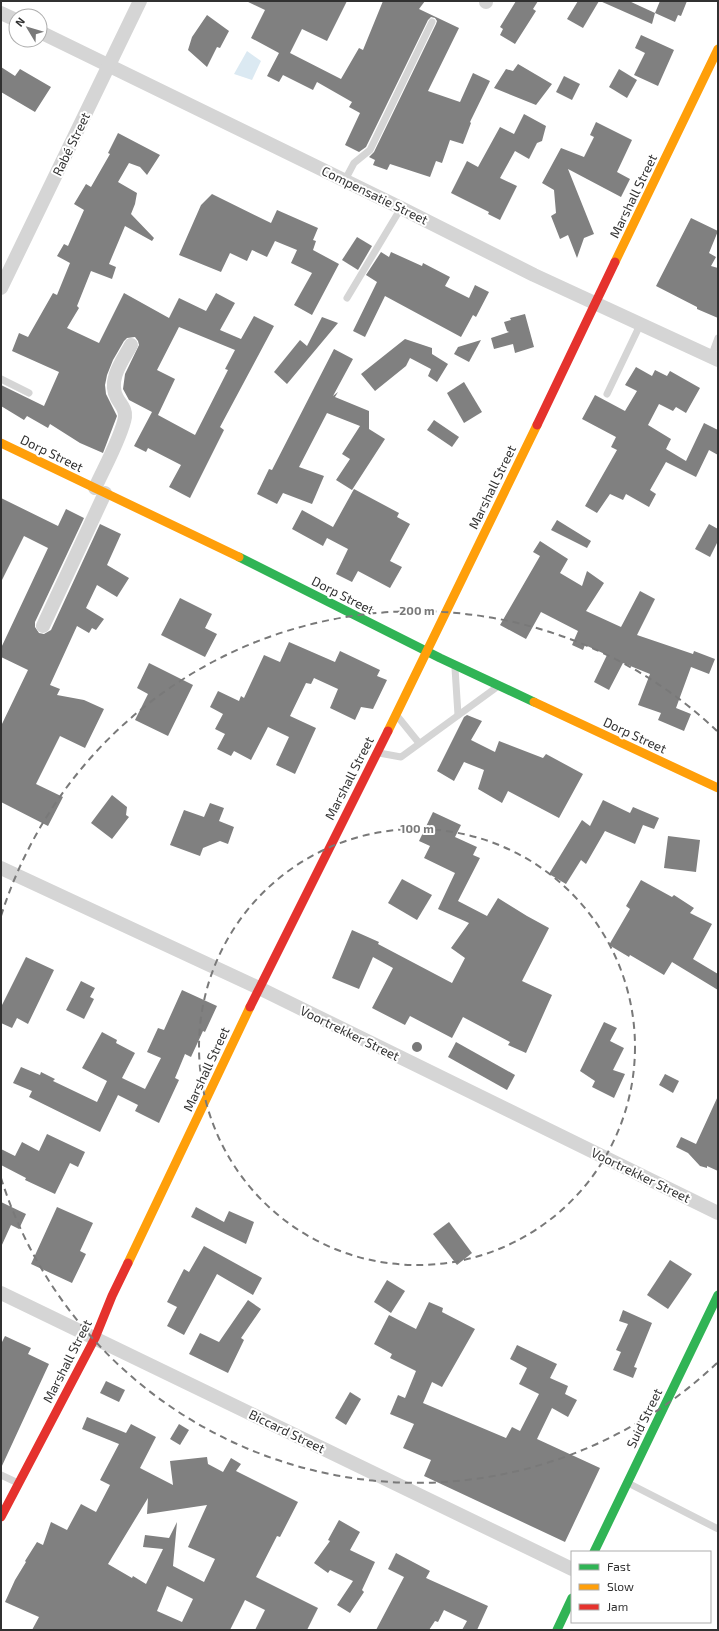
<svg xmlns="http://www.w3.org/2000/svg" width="719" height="1631" font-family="'Exo 2',sans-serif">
	<rect width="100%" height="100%" fill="#fff"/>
	<polygon fill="#dbe9f2" points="247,51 261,61 252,80 234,74"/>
	<g fill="#808080" fill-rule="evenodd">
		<polygon points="246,1 347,1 327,41 302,29 290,53 341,79 359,48 363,50 383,1 425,1 419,9 459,28 428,91 460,102 473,73 490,81 470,122 471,123 463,144 450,140 442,163 436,161 430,177 390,164 387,170 373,165 375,160 369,157 374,152 436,24 437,21 435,18 431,17 428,20 366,147 359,152 345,145 360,113 349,107 352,102 317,82 313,90 283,75 279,82 267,76 279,53 251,38 265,10"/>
		<polygon points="516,1 538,1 533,9 536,11 515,44 500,35 503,29 500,27"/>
		<polygon points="578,1 599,1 583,28 567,19"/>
		<polygon points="600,1 629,1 655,13 652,24"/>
		<polygon points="660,1 687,1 681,16 678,15 675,22 655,13"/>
		<polygon points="207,15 229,31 220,48 217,47 207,67 188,50 192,37"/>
		<polygon points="641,35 674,50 658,86 634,75 645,53 635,48"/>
		<polygon points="518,64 552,84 536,105 494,88 506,69 513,71"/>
		<polygon points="1,67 15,76 20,69 51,87 35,112 1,92"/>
		<polygon points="619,69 637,80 627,98 609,87"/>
		<polygon points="564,76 580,84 572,100 556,92"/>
		<polygon points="524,114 546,126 542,141 537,143 529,159 515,151 500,178 517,186 500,220 488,214 489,212 451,193 467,161 478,167 500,127 514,134"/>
		<polygon points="596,122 632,140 617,172 630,179 621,197 568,169 594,234 584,238 577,258 568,235 560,239 551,216 556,213 554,190 542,183 561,148 584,157 594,137 590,135"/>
		<path d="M118 133 160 155 147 175 140 167 129 163 118 182 137 193 135 204 131 214 154 238 152 241 125 226 109 264 116 267 112 279 91 271 77 306 79 308 67 328 99 343 124 293 169 318 179 298 206 311 216 293 235 303 220 330 241 339 254 316 274 326 220 427 224 430 190 498 169 487 181 465 148 448 146 452 134 446 152 412 129 400 123 389 125 374 139 345 138 341 135 337 127 338 124 341 113 360 107 375 105 385 106 394 117 416 103 453 80 443 50 424 48 428 27 416 24 420 1 406V385L44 406 59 372 12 351 19 333 28 337 53 293 57 295 70 263 57 256 64 244 68 246 84 210 74 204 86 184 91 187 110 154 108 153ZM179 327 235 350 225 369 228 370 195 435 158 415 175 379 157 370Z"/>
		<polygon points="212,194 271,223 277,210 318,228 313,240 316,241 313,250 339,264 312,315 294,305 312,273 291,263 297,250 275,241 267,257 252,250 247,261 230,253 221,272 179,255 201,205"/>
		<polygon points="691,218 718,231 709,253 716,257 711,266 718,268 718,318 697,309 697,307 656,286"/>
		<polygon points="357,237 372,246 358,270 342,260"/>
		<polygon points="381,252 389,257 391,252 422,266 423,263 450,277 445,286 469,298 475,285 489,292 476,317 473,315 461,337 385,296 365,337 353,331 377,282 366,275"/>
		<polygon points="525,314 534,347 515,353 513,344 494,349 491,338 509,332 507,331 504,322 511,320 510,318"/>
		<polygon points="322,317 338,323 287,384 274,372 300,340 307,346"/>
		<polygon points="405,339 432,348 432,354 448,364 437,382 428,376 431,369 410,358 406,366 375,391 361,374"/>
		<polygon points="481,340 469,362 454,354 458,347"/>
		<polygon points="334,349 353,359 333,396 338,392 335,397 369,411 369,429 385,439 352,490 336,480 350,459 342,454 360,426 327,413 299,467 324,476 312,504 283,493 277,504 257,494 269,469 272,470"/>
		<polygon points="636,367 652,376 655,370 667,376 670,371 700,388 686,413 676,407 673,411 659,404 648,425 671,439 666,449 686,461 704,423 718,430 718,455 709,450 696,477 666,462 650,490 656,494 649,507 626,494 623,500 610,494 597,513 585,506 617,450 611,447 616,437 582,419 595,395 625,411 637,391 625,385"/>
		<polygon points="464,382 482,412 464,423 447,393"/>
		<polygon points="434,420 459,437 452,447 427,430"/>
		<polygon points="354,489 399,513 397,517 410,524 390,561 402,567 390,588 358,571 352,582 336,574 348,549 327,538 323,546 292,529 302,510 333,527"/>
		<polygon points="1,498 58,526 66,509 84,518 35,622 35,627 39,633 44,634 51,630 100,524 121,534 107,565 129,578 117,597 97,585 86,608 104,619 96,630 92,628 89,633 77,626 50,685 60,689 57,695 84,700 104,709 85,748 60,736 36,784 63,797 48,826 1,802 1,726 28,670 1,657 1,648 48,548 24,536 1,582"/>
		<polygon points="557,520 591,541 587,548 551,530"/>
		<polygon points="709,524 718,529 718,541 710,557 695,549"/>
		<polygon points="540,541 568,559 560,573 582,586 587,571 604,583 586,611 621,627 640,591 655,599 637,635 693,654 694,651 715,659 709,674 691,667 676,708 691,714 684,731 658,720 661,713 638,705 650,674 623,663 609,690 594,682 607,655 585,645 583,650 572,645 578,631 541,612 526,639 500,625 540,556 533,552"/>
		<polygon points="180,598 212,614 205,628 217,634 205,657 161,635"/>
		<polygon points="289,642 335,662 340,651 380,670 377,676 387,680 373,709 361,707 355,720 330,708 338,689 314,678 311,684 306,683 290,716 316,728 295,774 276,765 289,737 268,727 251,760 234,751 231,756 217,749 225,734 215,729 223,714 210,707 218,691 239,701 241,696 244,698 264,655 280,662"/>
		<polygon points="149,663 193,685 168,736 135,720 148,694 137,688"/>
		<polygon points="467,715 482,721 471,740 495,752 499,741 543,758 546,754 583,774 559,818 508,791 502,803 478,789 484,770 464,762 454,781 437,771 464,717"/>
		<polygon points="112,795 127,807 126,815 129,817 112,839 91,823"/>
		<polygon points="603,800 630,813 633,807 659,818 654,829 643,825 635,844 605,831 586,864 581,860 566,884 549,874 582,820 590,826"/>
		<polygon points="210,803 224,808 219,821 234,827 228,844 220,841 203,848 200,856 170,845 184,810 204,817"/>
		<polygon points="433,812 461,825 455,837 477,847 473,855 480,858 458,901 487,916 498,898 527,916 549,928 522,981 552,995 526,1053 508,1045 510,1042 463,1017 452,1038 410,1016 405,1025 372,1008 393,968 373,957 359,989 332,978 352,930 379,942 378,944 452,983 465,958 451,948 469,923 438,909 455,873 424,858 430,846 419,841"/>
		<polygon points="668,836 700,840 696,872 664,868"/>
		<polygon points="402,879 432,895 417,920 388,903"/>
		<polygon points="641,880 672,897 674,895 694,908 690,913 712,924 693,959 718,974 718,990 672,962 664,975 630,955 629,957 609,945 630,909 626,906"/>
		<polygon points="26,957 54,970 28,1024 17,1018 12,1028 1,1023 1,1007"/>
		<polygon points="81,981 95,988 90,997 94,999 84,1019 66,1010"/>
		<polygon points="182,990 217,1006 205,1032 203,1031 191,1057 185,1054 175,1078 179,1080 159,1123 135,1111 138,1105 118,1095 100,1132 29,1097 32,1091 13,1083 21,1067 40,1075 41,1072 55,1079 53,1081 97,1102 107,1081 82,1068 102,1032 117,1040 116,1043 135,1053 122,1078 145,1089 161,1058 147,1052 158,1028 164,1030"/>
		<polygon points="604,1022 617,1028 610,1041 624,1048 613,1070 625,1074 614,1098 592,1087 595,1081 580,1071"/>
		<polygon points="456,1042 515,1075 507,1090 448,1057"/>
		<polygon points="665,1074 679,1081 673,1093 659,1085"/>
		<polygon points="718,1096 718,1171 707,1166 707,1168 700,1166 688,1153 676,1147 681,1137 696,1144"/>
		<polygon points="47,1134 85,1152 78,1167 70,1163 55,1194 25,1180 26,1178 1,1165 1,1149 15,1156 22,1142 39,1151"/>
		<polygon points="1,1202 26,1214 19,1229 11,1225 1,1247"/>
		<polygon points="57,1207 93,1223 80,1251 86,1254 72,1283 31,1264"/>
		<polygon points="196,1207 224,1222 229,1211 254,1222 246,1244 191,1217"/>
		<polygon points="449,1222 472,1253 457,1265 433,1234"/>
		<polygon points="204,1246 262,1278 253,1295 217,1274 184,1335 167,1326 177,1307 167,1302 184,1269 189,1272"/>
		<polygon points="670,1260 692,1274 668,1309 647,1295"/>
		<polygon points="387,1280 405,1291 391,1313 374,1302"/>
		<polygon points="248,1300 261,1309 241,1338 244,1340 228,1373 189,1354 200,1333 219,1342"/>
		<polygon points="429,1302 443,1308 442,1312 475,1329 442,1387 432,1382 423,1403 506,1438 512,1427 520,1431 539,1394 519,1384 527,1368 510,1359 517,1345 557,1364 550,1378 568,1386 565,1394 577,1400 568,1417 552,1408 537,1439 600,1468 565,1542 424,1476 431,1460 403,1448 414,1424 390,1414 398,1395 405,1398 416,1371 390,1358 392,1354 374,1344 389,1315 416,1329"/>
		<polygon points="623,1310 652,1323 634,1367 637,1368 633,1378 613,1370 621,1352 616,1350 628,1324 619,1321"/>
		<polygon points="5,1336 31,1348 28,1354 49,1364 1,1468 1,1344"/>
		<polygon points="106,1381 125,1390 119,1402 100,1393"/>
		<polygon points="350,1392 361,1399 346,1425 335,1418"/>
		<path d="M87 1417 126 1433 131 1424 156 1437 140 1468 173 1485 170 1461 207 1457 208 1464 223 1472 231 1458 241 1464 236 1471 298 1502 280 1537 277 1536 256 1577 318 1608 307 1630H255L265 1610 245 1600 230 1630H32L39 1617 5 1602 15 1580 26 1562 25 1561 37 1542 43 1545 51 1522 67 1530 81 1504 96 1512 110 1485 100 1480 119 1444 82 1429ZM148 1498 147 1514 207 1505 188 1547 215 1559 204 1582 173 1566 177 1522 169 1538 145 1535 143 1547 163 1549 146 1584 133 1576 132 1578 108 1564ZM167 1586 193 1599 182 1622 157 1611Z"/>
		<polygon points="179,1424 189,1430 180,1445 170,1439"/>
		<polygon points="339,1520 360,1532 350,1550 375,1562 362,1590 364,1592 350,1613 337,1605 353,1581 330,1570 328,1573 314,1563 330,1541 328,1540"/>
		<polygon points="396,1553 430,1571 426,1578 488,1606 477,1630 462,1630 467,1621 444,1610 438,1622 435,1621 429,1630 376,1630 404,1577 388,1569"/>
	</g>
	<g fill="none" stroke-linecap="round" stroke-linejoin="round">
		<g stroke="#d5d5d5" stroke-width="7">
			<polyline points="345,180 354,163 370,150 432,22"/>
			<polyline points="347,298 401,208"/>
			<polyline points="711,357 718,338"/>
			<polyline points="1,379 29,393"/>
			<polyline points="607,394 640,325"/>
			<polyline points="455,668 458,715"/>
			<polyline points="398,717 419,743"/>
			<polyline points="379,753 401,757 497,687"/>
			<polyline points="1,1475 18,1483"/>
			<polyline points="628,1483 718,1529"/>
		</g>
		<g stroke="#d5d5d5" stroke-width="14">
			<polyline points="486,2 486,1"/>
			<polyline points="1,13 16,20"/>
			<polyline points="40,32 401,208 534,275 718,360"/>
			<polyline points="1,288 140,1"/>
			<path d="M95 488C103 470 122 436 125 417 126 409 121 405 117 398 107 380 123 360 131 345"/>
			<polyline points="43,626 105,493"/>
			<polyline points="1,868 259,988 718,1213"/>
			<polyline points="1,1293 572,1569"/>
		</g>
		<g stroke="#30b455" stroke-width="9">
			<polyline points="239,557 440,658 534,702"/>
			<polyline points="594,1552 718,1295"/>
			<polyline points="557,1630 572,1598"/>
		</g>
		<g stroke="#ff9f0a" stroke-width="9">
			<polyline points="615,262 718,49"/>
			<polyline points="1,443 239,557"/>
			<polyline points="534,702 718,788"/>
			<polyline points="388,731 537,425"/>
			<polyline points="128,1263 250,1007"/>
		</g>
		<g stroke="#e5322d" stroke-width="9">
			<polyline points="537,425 615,262"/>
			<polyline points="250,1007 388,731"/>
			<polyline points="1,1517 95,1338 112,1296 128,1263"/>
		</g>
	</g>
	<g fill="none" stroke="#797979" stroke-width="2" stroke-dasharray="7 5">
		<circle cx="417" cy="1047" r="218"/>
		<path d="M717 1363A436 436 0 0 1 1 1178M1 916A436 436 0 0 1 717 731"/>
	</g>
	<g text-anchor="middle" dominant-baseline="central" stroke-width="4" stroke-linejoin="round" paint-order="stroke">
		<g font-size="13" fill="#313131" stroke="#fff">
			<text transform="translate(71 144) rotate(-64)">Rabé Street</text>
			<text transform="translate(375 195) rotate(26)">Compensatie Street</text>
			<text transform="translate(633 196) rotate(-64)">Marshall Street</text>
			<text transform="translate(52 453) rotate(26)">Dorp Street</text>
			<text transform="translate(492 487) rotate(-64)">Marshall Street</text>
			<text transform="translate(343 595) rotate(27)">Dorp Street</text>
			<text transform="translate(635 735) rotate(25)">Dorp Street</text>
			<text transform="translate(349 778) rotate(-63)">Marshall Street</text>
			<text transform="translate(350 1033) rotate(26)">Voortrekker Street</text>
			<text transform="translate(206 1069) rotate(-65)">Marshall Street</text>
			<text transform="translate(641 1175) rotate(26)">Voortrekker Street</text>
			<text transform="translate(67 1361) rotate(-63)">Marshall Street</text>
			<text transform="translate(644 1418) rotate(-64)">Suid Street</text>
			<text transform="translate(287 1431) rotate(26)">Biccard Street</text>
		</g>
	</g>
	<circle cx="417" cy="1047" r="6" fill="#797979" stroke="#fff" stroke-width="2"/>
	<g font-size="12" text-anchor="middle" font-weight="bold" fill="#797979" stroke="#fff" stroke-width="4" stroke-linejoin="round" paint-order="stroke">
		<text x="417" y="615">200 m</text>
		<text x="417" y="833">100 m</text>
	</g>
	<rect width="719" height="1631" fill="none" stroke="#313131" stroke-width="4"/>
	<rect x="571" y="1551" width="140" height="72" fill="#ffffff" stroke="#adadad"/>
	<rect x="579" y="1564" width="20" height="6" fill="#30b455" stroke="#adadad"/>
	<text x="607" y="1571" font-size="12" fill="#313131">Fast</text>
	<rect x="579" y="1584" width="20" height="6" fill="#ff9f0a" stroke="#adadad"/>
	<text x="607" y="1591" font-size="12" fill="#313131">Slow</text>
	<rect x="579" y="1604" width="20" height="6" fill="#e5322d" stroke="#adadad"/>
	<text x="607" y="1611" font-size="12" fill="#313131">Jam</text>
	<g transform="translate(28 28) rotate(308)"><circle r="19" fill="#ffffff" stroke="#adadad"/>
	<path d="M0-3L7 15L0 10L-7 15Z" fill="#797979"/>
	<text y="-6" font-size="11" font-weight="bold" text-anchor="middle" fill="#313131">N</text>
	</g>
</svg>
